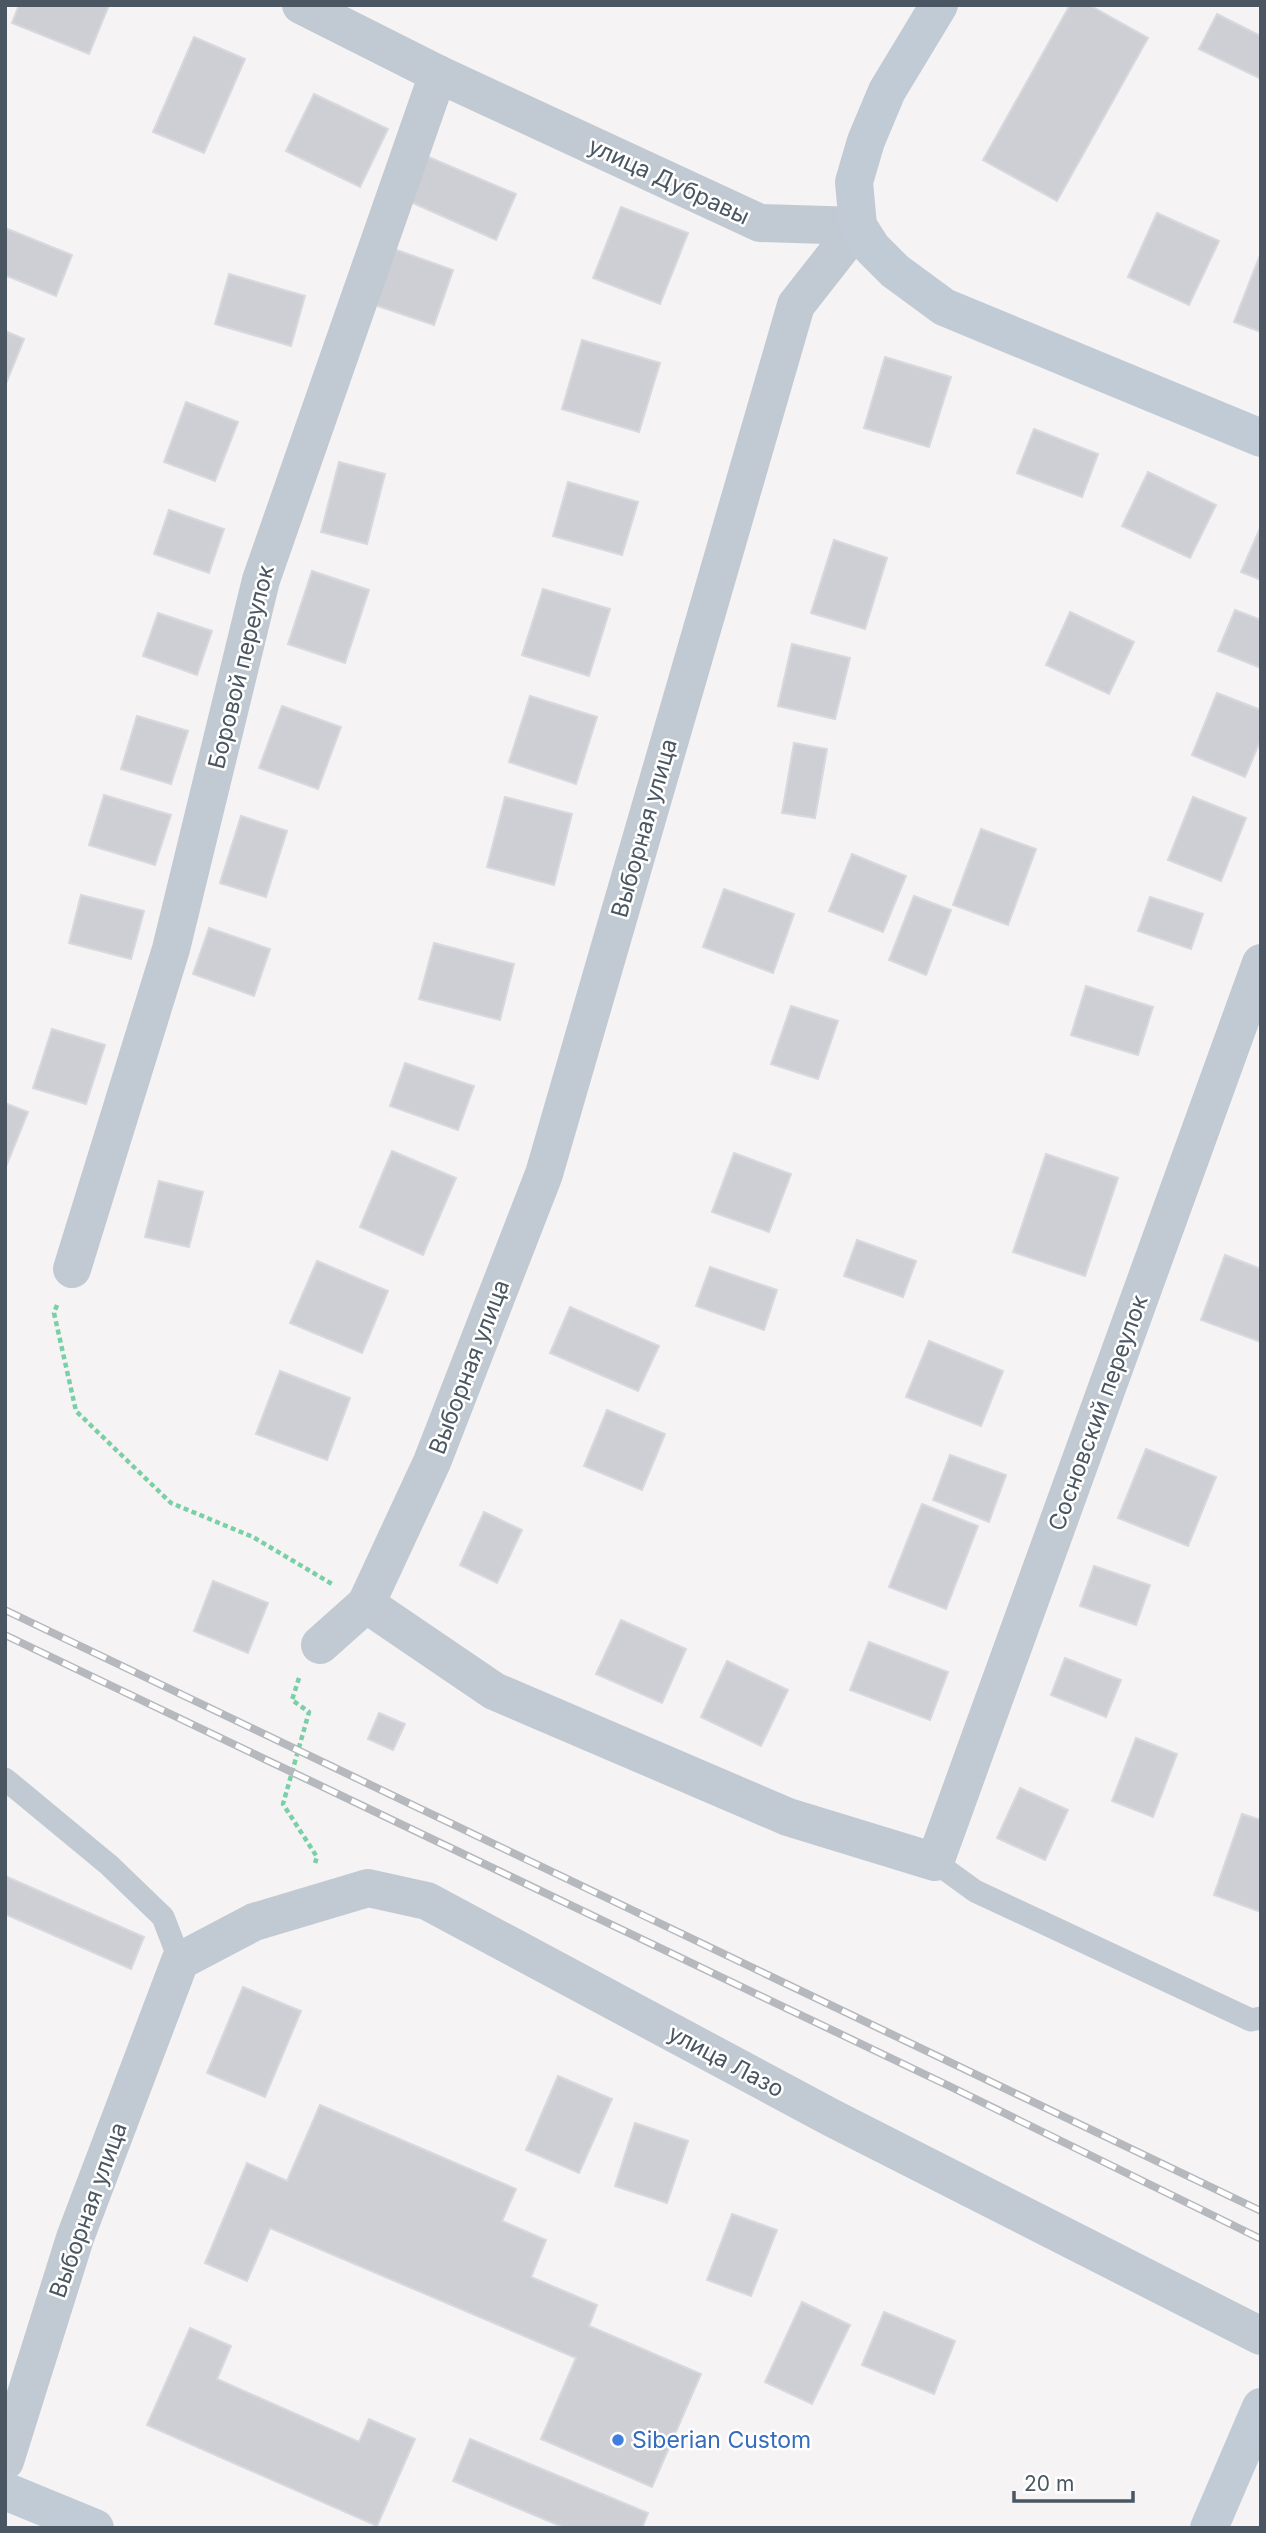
<svg xmlns="http://www.w3.org/2000/svg" width="1266" height="2533" font-family="Inter,sans-serif">
	<rect width="100%" height="100%" fill="#f5f3f3"/>
	<g fill="#cdcfd5" stroke="#d7d9de" stroke-width="2">
		<polygon points="19,5 109,5 89,54 12,23"/>
		<polygon points="1070,5 1089,5 1148,38 1057,201 983,160"/>
		<polygon points="1217,14 1261,36 1261,79 1199,49"/>
		<polygon points="194,37 245,59 204,153 153,132"/>
		<polygon points="314,94 388,129 360,187 286,151"/>
		<polygon points="426,156 516,194 496,240 406,200"/>
		<polygon points="621,207 688,233 660,304 593,278"/>
		<polygon points="1157,213 1219,241 1189,305 1128,277"/>
		<polygon points="5,228 72,255 56,296 5,275"/>
		<polygon points="391,248 453,270 434,325 372,304"/>
		<polygon points="1260,255 1261,255 1261,332 1234,322"/>
		<polygon points="229,274 305,296 291,346 215,324"/>
		<polygon points="5,331 24,339 5,386"/>
		<polygon points="582,340 660,363 639,432 562,409"/>
		<polygon points="885,357 951,377 929,447 864,428"/>
		<polygon points="186,402 238,422 215,481 164,462"/>
		<polygon points="1034,429 1098,454 1082,497 1017,473"/>
		<polygon points="339,462 385,474 367,544 321,532"/>
		<polygon points="1148,472 1216,505 1190,558 1122,526"/>
		<polygon points="568,482 638,502 622,555 553,536"/>
		<polygon points="169,510 224,529 209,573 154,554"/>
		<polygon points="1261,526 1261,580 1241,572"/>
		<polygon points="834,540 887,558 865,629 811,613"/>
		<polygon points="312,571 369,590 345,663 288,644"/>
		<polygon points="543,589 610,609 589,676 522,655"/>
		<polygon points="1235,610 1261,620 1261,668 1218,651"/>
		<polygon points="1070,612 1134,642 1109,694 1046,665"/>
		<polygon points="158,613 212,631 197,675 143,656"/>
		<polygon points="792,644 850,658 835,719 778,706"/>
		<polygon points="1217,693 1261,710 1261,739 1245,777 1192,755"/>
		<polygon points="530,696 597,717 576,784 509,762"/>
		<polygon points="282,706 341,727 318,789 259,768"/>
		<polygon points="137,716 188,731 171,784 121,769"/>
		<polygon points="794,743 827,749 815,818 782,813"/>
		<polygon points="104,795 171,815 155,865 89,845"/>
		<polygon points="505,797 572,814 554,885 487,867"/>
		<polygon points="1193,797 1246,818 1221,881 1168,860"/>
		<polygon points="241,816 287,831 266,897 220,883"/>
		<polygon points="981,829 1036,849 1008,925 953,905"/>
		<polygon points="852,854 906,876 883,932 829,911"/>
		<polygon points="724,889 794,914 773,973 703,947"/>
		<polygon points="81,895 144,911 131,959 69,943"/>
		<polygon points="914,896 951,910 926,975 889,960"/>
		<polygon points="1150,897 1203,914 1191,949 1138,931"/>
		<polygon points="209,928 270,949 254,996 193,974"/>
		<polygon points="434,943 514,964 500,1020 419,999"/>
		<polygon points="1086,986 1153,1007 1138,1055 1071,1035"/>
		<polygon points="791,1006 838,1021 818,1079 771,1064"/>
		<polygon points="52,1029 105,1045 86,1104 33,1088"/>
		<polygon points="405,1063 474,1086 458,1130 390,1106"/>
		<polygon points="5,1103 28,1112 7,1164 5,1163"/>
		<polygon points="392,1151 456,1178 423,1255 360,1227"/>
		<polygon points="734,1153 791,1174 769,1232 712,1212"/>
		<polygon points="1046,1154 1118,1178 1085,1276 1013,1252"/>
		<polygon points="159,1181 203,1192 189,1247 145,1237"/>
		<polygon points="857,1240 916,1261 903,1297 844,1276"/>
		<polygon points="1225,1255 1261,1269 1261,1342 1201,1320"/>
		<polygon points="317,1261 388,1291 362,1353 290,1323"/>
		<polygon points="710,1267 777,1290 764,1330 696,1306"/>
		<polygon points="570,1307 659,1346 638,1391 550,1353"/>
		<polygon points="929,1341 1003,1371 981,1426 906,1397"/>
		<polygon points="280,1371 350,1398 327,1460 256,1434"/>
		<polygon points="607,1410 665,1434 642,1490 584,1466"/>
		<polygon points="1146,1449 1216,1477 1188,1546 1118,1518"/>
		<polygon points="950,1455 1006,1475 989,1522 933,1500"/>
		<polygon points="922,1504 978,1526 946,1609 889,1587"/>
		<polygon points="484,1512 522,1530 497,1583 460,1565"/>
		<polygon points="1094,1566 1150,1585 1136,1625 1080,1606"/>
		<polygon points="213,1581 268,1603 248,1653 194,1631"/>
		<polygon points="621,1620 686,1649 662,1703 596,1674"/>
		<polygon points="869,1642 948,1672 930,1720 850,1690"/>
		<polygon points="1065,1658 1121,1680 1106,1717 1051,1695"/>
		<polygon points="727,1661 788,1690 761,1746 701,1717"/>
		<polygon points="379,1713 405,1724 393,1750 368,1739"/>
		<polygon points="1136,1738 1177,1754 1153,1817 1112,1801"/>
		<polygon points="1020,1788 1068,1810 1045,1860 997,1838"/>
		<polygon points="1242,1814 1261,1820 1261,1912 1214,1895"/>
		<polygon points="5,1876 144,1937 131,1969 5,1914"/>
		<polygon points="243,1987 301,2011 265,2097 207,2073"/>
		<polygon points="558,2076 612,2099 579,2173 526,2150"/>
		<polygon points="320,2105 516,2189 502,2221 546,2240 531,2277 597,2305 589,2326 701,2374 652,2487 541,2439 576,2358 270,2228 247,2281 205,2263 247,2163 287,2181"/>
		<polygon points="635,2123 688,2141 667,2203 615,2186"/>
		<polygon points="732,2214 777,2230 751,2296 707,2280"/>
		<polygon points="802,2302 850,2325 812,2404 765,2382"/>
		<polygon points="884,2312 955,2341 934,2394 862,2365"/>
		<polygon points="190,2328 231,2346 217,2379 359,2442 369,2419 415,2439 377,2526 147,2425"/>
		<polygon points="470,2439 648,2513 642,2528 565,2528 453,2481"/>
	</g>
	<g fill="none" stroke-linecap="round" stroke-linejoin="round">
		<g stroke="#7ad0a6" stroke-width="4.5" stroke-dasharray="5 3.5" stroke-linecap="butt">
			<polyline points="57,1305 54,1313 76,1411 171,1503 253,1537 332,1584"/>
			<polyline points="299,1678 292,1700 309,1712 283,1804 317,1857 315,1863"/>
		</g>
		<g stroke="#c1cad2" stroke-width="23">
			<polyline points="5,1779 109,1865 163,1917 180,1961"/>
			<polyline points="935,1862 975,1891 1251,2020 1261,2018"/>
		</g>
		<g stroke="#c1cad2" stroke-width="38">
			<polyline points="301,5 438,74 760,223 858,226"/>
			<polyline points="72,1269 171,949 261,580 438,74"/>
			<polyline points="366,1604 494,1691 788,1817 935,1862 1261,963"/>
			<polyline points="320,1645 366,1604 432,1462 544,1174 796,305 858,226"/>
			<polyline points="5,2461 75,2238 180,1961 254,1922 368,1888 427,1901 832,2118 1261,2336"/>
		</g>
		<g stroke="#c1cbd6" stroke-width="38">
			<polyline points="939,5 887,91 866,141 854,182 858,226 872,248 895,271 944,307 1261,438"/>
			<polyline points="5,2491 95,2528"/>
			<polyline points="1209,2528 1261,2407"/>
		</g>
		<g stroke="#b5b8bd" stroke-width="8">
			<g id="rail">
				<polyline points="5,1610 1261,2211"/>
				<polyline points="5,1635 947,2085 1261,2239"/>
			</g>
		</g>
		<use href="#rail" stroke="#fff" stroke-width="5" stroke-dasharray="16" stroke-linecap="butt"/>
	</g>
	<circle fill="#3f7fe0" stroke="#fff" stroke-width="2.5" cx="618" cy="2440" r="7"/>
	<g text-anchor="middle" dominant-baseline="central" stroke-width="5" stroke-linejoin="round" paint-order="stroke">
		<g font-size="23" fill="#4a5661" stroke="#fff">
			<text transform="translate(669 181) rotate(25)">улица Дубравы</text>
			<text transform="translate(241 667) rotate(-76)">Боровой переулок</text>
			<text transform="translate(644 828) rotate(-74)">Выборная улица</text>
			<text transform="translate(469 1367) rotate(-69)">Выборная улица</text>
			<text transform="translate(1098 1413) rotate(-70)">Сосновский переулок</text>
			<text transform="translate(726 2061) rotate(28)">улица Лазо</text>
			<text transform="translate(88 2210) rotate(-70)">Выборная улица</text>
		</g>
		<g font-size="23" fill="#366cbe" stroke="#fff" text-anchor="start">
			<text x="632" y="2440">Siberian Custom</text>
		</g>
	</g>
	<rect width="1266" height="2533" fill="none" stroke="#4a5661" stroke-width="14"/>
	<path d="M1014 2491v10h119v-10" fill="none" stroke="#4a5661" stroke-width="3.5"/>
	<text x="1024" y="2491" font-size="21" fill="#4a5661" stroke="#ffffff" stroke-width="5" paint-order="stroke">20 m</text>
</svg>
